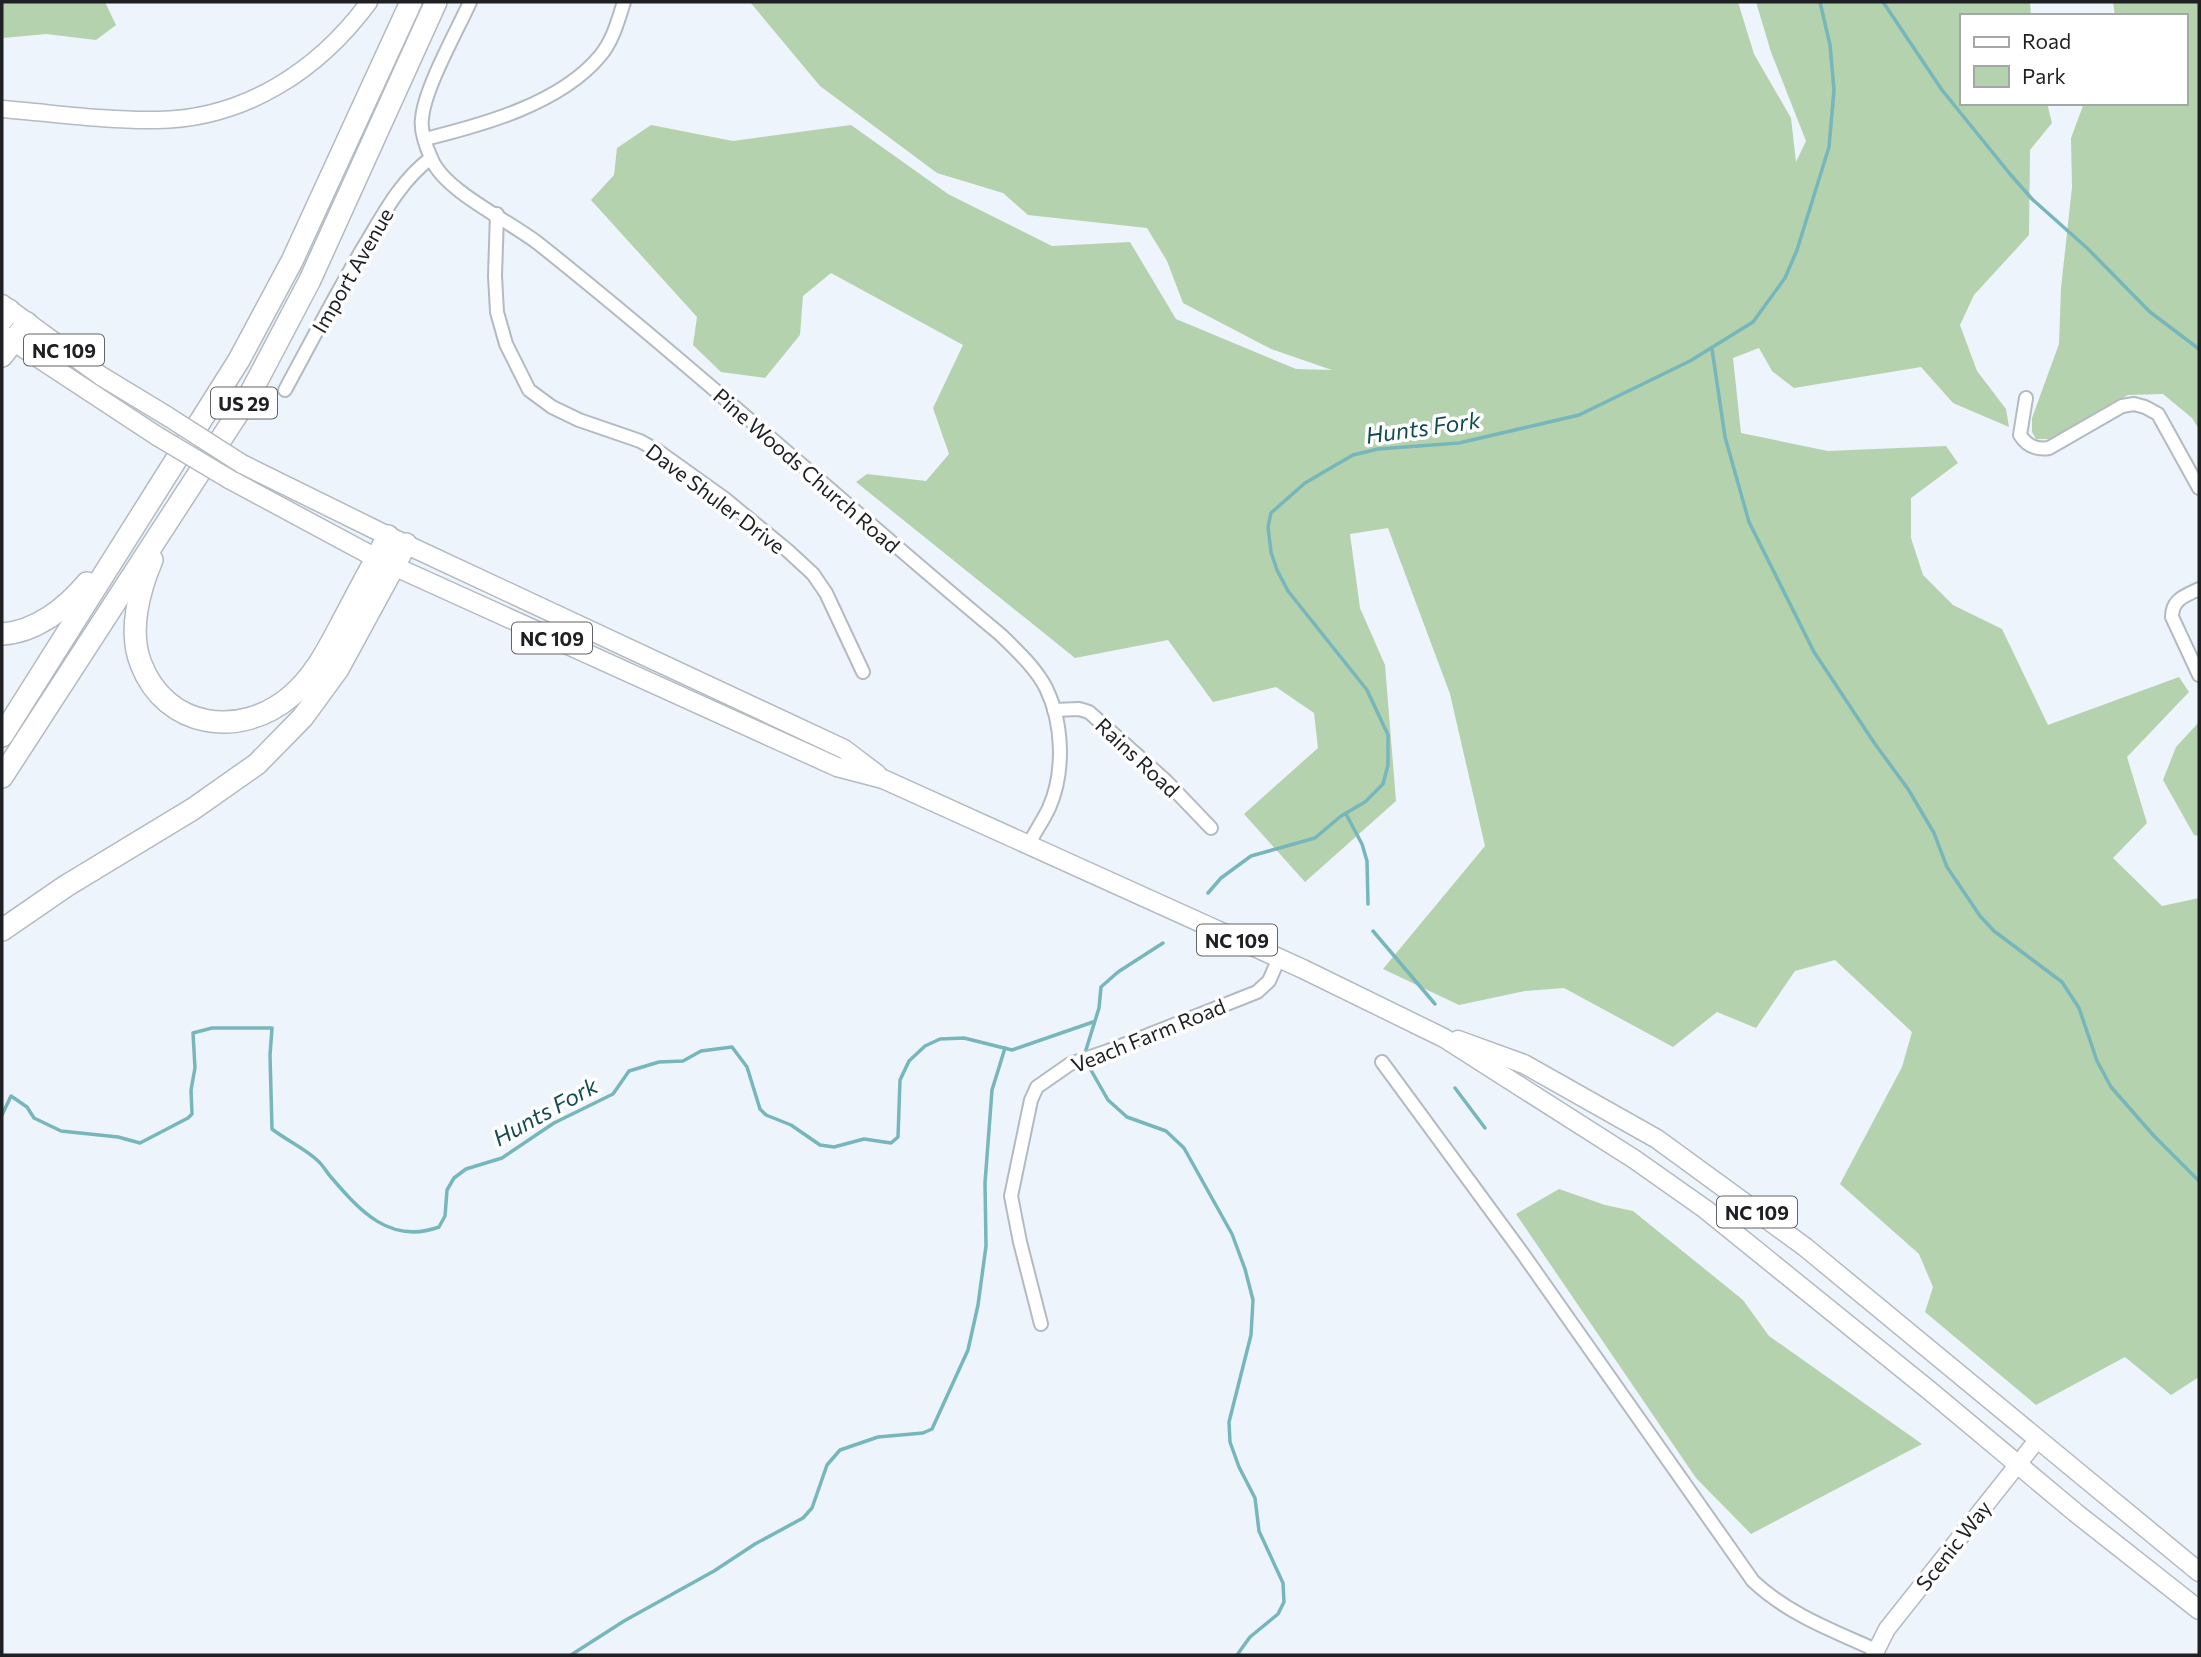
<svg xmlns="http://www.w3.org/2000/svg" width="2201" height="1657" font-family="Commissioner,sans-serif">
	<rect width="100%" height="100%" fill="#eef4fc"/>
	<g fill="#b4d2ae">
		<polygon points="2,2 105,2 116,25 96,40 46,34 3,38 2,43"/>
		<polygon points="750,2 1738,2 1754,54 1791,118 1796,162 1806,141 1771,52 1756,2 2030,2 2031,16 1961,16 1961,103 2047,103 2052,123 2030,150 2029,235 1974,295 1960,325 1977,371 2006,409 2009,427 1953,403 1921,367 1794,388 1772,371 1759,348 1733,358 1741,433 1828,451 1946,446 1958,463 1911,498 1911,538 1923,575 1953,605 2002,629 2048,725 2179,677 2189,692 2127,757 2147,823 2113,858 2162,906 2199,898 2199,1377 2171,1395 2125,1357 2036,1405 1925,1312 1933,1287 1919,1254 1840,1184 1902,1067 1912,1032 1835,960 1795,971 1756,1028 1717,1012 1673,1047 1564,988 1525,991 1459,1005 1383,969 1485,846 1450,694 1388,528 1350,534 1360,608 1385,665 1396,801 1305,882 1244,814 1318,748 1314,713 1276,687 1213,702 1168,640 1075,658 856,482 867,474 926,481 949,454 933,408 963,345 831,273 803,296 800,335 765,378 721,372 693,345 697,317 591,200 614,175 617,148 651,125 733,141 851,125 948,194 1052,246 1130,242 1176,319 1296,369 1332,370 1271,349 1183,303 1167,261 1147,228 1028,215 1003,193 937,173 820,86"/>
		<polygon points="2113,2 2199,2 2199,429 2192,418 2163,394 2128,395 2050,439 2036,439 2032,432 2032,418 2059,344 2061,288 2072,187 2071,138 2084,103 2185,103 2185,16 2115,16"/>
		<polygon points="2199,722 2199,836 2194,835 2163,780 2176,747"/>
		<polygon points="1559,1189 1605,1205 1633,1211 1743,1300 1769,1336 1922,1444 1751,1534 1696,1478 1516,1214"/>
	</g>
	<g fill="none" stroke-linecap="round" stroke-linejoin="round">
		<g stroke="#77b6ba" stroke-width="3.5">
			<polyline points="1883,2 1942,90 2010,174 2032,199 2087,248 2150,312 2199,349"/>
			<polyline points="1712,349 1725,437 1749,522 1814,652 1875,744 1908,789 1934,833 1947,867 1980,916 1994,931 2062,982 2079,1008 2097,1061 2111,1087 2154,1136 2199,1181"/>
			<polyline points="1346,814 1362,844 1367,861 1368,904"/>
			<polyline points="1208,893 1221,878 1251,856 1315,838 1341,816 1365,802 1383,784 1388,765 1388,735 1367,690 1288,591 1277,570 1271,552 1268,527 1271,513 1305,483 1353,455 1378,449 1459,443 1579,415 1690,361 1753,322 1785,278 1797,250 1829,147 1834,90 1830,45 1820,2"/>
			<polyline points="1373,931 1435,1004"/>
			<polyline points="1085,1053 1099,1008 1101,987 1118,972 1163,943"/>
			<polyline points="1088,1065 1108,1100 1127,1117 1166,1131 1184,1148 1232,1234 1245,1269 1253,1300 1251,1335 1229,1422 1230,1442 1239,1467 1255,1498 1259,1531 1283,1583 1284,1602 1278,1614 1250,1637 1237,1655"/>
			<polyline points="1455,1088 1485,1128"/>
			<path d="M2 1115 11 1096 27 1107 34 1118 61 1131 118 1137 140 1143 188 1118 192 1114 191 1090 195 1068 193 1033 212 1028H272L270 1055 272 1129C286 1140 304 1148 317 1160 322 1164 326 1171 330 1176 360 1211 390 1245 439 1227L445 1216 447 1190 454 1178 466 1169 502 1158 554 1123 613 1094 629 1071 659 1062 683 1061 701 1051 732 1047 747 1067 760 1109 766 1115 791 1125 820 1145 834 1147 864 1139 891 1143 898 1137 900 1080 909 1061 925 1046 940 1039 964 1038 1012 1050 1093 1022"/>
			<polyline points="571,1655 624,1621 714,1571 755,1544 803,1518 812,1508 827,1465 840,1450 878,1437 923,1433 932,1429 968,1350 978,1305 986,1246 985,1183 992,1090 1005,1048"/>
		</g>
		<g stroke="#b4bac1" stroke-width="16">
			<g id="street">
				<path d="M470 2C457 31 424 89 422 119 420 132 427 149 432 160 446 192 510 221 539 244 697 370 846 506 1001 635 1017 651 1035 667 1046 688 1063 723 1065 772 1049 808 1043 821 1034 833 1028 846"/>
				<path d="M425 139C482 125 560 104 600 56 613 41 618 20 624 2"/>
				<polyline points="497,214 495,276 497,312 506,344 529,390 552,407 579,420 640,441 658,451 725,499 787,550 813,574 826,593 863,672"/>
				<path d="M285 390C311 342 336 294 363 248 383 215 400 181 431 158"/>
				<path d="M2026 398 2020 435C2027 446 2036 450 2049 448L2122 406 2134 404 2145 407 2158 414 2199 488"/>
				<path d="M2199 589C2185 596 2172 599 2172 617L2199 675"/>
				<polyline points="1054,710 1079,709 1089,712 1166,781 1211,828"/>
				<path d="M1382 1062 1523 1254 1753 1581C1788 1614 1831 1630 1876 1650"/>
				<polyline points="1041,1324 1020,1242 1011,1196 1031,1100 1037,1087 1070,1064 1108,1051 1257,992 1269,981 1279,958"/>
			</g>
		</g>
		<g stroke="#b4bac1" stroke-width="19">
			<g id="secondary">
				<path d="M2 109C53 113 106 121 157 120 245 119 319 70 369 2"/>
				<polyline points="1874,1655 1887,1629 2038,1439"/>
			</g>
		</g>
		<g stroke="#b4bac1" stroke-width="21">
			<g id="primary">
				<polyline points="2,304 101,376 167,416"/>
				<polyline points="2,334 157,436"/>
				<polyline points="242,464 388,536 844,749 877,774"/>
				<polyline points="229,479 376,558 837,767 883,779 1303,969 1444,1038 1634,1159 1705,1209 1930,1391 2076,1513 2199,1610"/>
				<polyline points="1458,1040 1524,1064 1657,1139 1805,1247 2199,1572"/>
			</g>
		</g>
		<g stroke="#b4bac1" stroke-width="24">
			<g id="highway">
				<polyline points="2,320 9,310"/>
				<polyline points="2,356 27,323"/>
				<path d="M152 560C139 590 128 632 141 664 166 729 241 739 291 696 316 675 330 645 345 617 359 590 374 563 388 536"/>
				<path d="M2 634C36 632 66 608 87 583"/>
				<polyline points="2,736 239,360 292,261 411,2"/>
				<polyline points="2,777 249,396 310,280 436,2"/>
				<polyline points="2,930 66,886 193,809 257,764 303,717 338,669 406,544"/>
			</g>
		</g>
		<use href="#street" stroke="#fff" stroke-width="12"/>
		<use href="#secondary" stroke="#fff" stroke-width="16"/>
		<use href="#primary" stroke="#fff" stroke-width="18"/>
		<use href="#highway" stroke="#fff" stroke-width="21"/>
		<g stroke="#b4bac1" stroke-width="21" stroke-linecap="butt">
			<g id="primary-bridge">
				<polyline points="167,416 242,464"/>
				<polyline points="157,436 229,479"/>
			</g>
		</g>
		<use href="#primary-bridge" stroke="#fff" stroke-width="18"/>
	</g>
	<g text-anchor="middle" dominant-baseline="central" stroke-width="7" stroke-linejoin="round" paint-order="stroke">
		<g fill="#fff" stroke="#626365" stroke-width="2">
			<rect x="24" y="334.5" width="80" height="31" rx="5"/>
			<rect x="211" y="387.5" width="66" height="31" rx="5"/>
			<rect x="512" y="622.5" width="80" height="31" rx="5"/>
			<rect x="1197" y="924.5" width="80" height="31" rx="5"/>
			<rect x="1717" y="1196.5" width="80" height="31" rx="5"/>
		</g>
		<g font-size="19" font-weight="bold" fill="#1e2023">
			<text x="64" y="350">NC 109</text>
			<text x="244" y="403">US 29</text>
			<text x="552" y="638">NC 109</text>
			<text x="1237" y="940">NC 109</text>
			<text x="1757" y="1212">NC 109</text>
		</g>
		<g font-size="21" fill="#1e2023" stroke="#fff">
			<text transform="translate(352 270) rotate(-60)">Import Avenue</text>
			<text transform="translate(807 470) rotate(41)">Pine Woods Church Road</text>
			<text transform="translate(716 498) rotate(37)">Dave Shuler Drive</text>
			<text transform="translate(1138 757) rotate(43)">Rains Road</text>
			<text transform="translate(1148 1035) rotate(-22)">Veach Farm Road</text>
			<text transform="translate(1953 1545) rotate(-52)">Scenic Way</text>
		</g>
		<g font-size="23" font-style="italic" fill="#134c4f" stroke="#fff">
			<text transform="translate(1423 427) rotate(-8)">Hunts Fork</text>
			<text transform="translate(545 1111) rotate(-29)">Hunts Fork</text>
		</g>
	</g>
	<rect width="2201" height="1657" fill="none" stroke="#1e2023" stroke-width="7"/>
	<rect x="1960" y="14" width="228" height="91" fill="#ffffff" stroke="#a5a6a7" stroke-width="2"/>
	<rect x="1974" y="37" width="35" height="10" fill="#ffffff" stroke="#a5a6a7" stroke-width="2"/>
	<text x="2022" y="49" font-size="21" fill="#1e2023">Road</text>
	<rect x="1974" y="66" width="35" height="21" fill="#b4d2ae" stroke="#a5a6a7" stroke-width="2"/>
	<text x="2022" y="84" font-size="21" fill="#1e2023">Park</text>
</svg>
